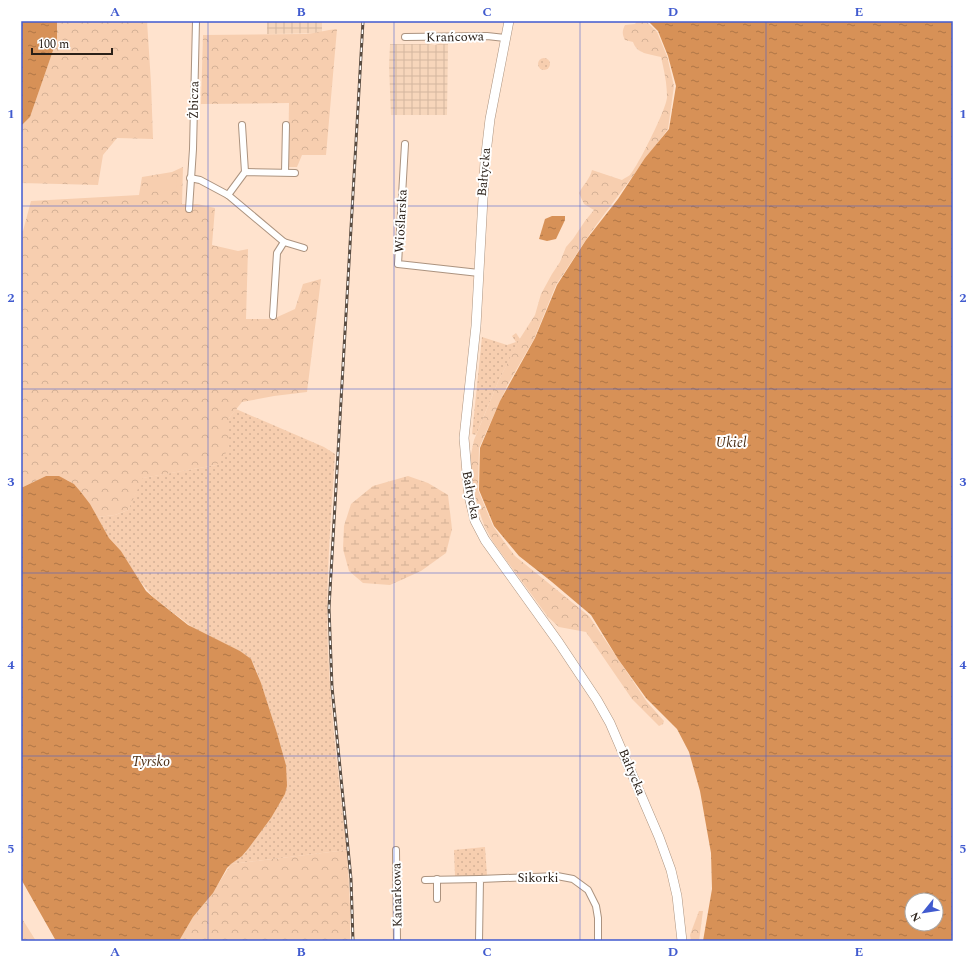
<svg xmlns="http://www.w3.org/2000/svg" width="974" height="962" font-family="Spectral,serif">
	<defs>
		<pattern id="industrial-grid" width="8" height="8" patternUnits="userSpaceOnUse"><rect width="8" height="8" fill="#f7d6bb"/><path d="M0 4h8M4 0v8" fill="none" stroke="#d4b7a0"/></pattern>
		<pattern id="grass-dots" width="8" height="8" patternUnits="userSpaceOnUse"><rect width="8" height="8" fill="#f7ceaf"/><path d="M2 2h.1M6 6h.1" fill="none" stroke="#d4b196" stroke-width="1.8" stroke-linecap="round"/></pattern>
		<pattern id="forest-crowns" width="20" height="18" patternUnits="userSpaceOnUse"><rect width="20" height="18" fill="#f7ceaf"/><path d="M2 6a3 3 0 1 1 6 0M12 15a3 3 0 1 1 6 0" fill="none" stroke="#d4b196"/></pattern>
		<pattern id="wetland-marsh" width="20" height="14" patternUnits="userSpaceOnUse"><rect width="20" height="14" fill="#f7ceaf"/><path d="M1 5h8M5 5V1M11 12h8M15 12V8" fill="none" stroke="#d4b196"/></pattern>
		<pattern id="water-ripples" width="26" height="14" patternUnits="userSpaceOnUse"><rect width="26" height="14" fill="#d79157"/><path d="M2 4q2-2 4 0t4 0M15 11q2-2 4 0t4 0" fill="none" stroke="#af7647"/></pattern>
	</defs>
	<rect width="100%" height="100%" fill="#ffe3ce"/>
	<g fill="url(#industrial-grid)">
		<polygon points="267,21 322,21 322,33 267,34"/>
		<polygon points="390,44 428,44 435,45 438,44 448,44 447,115 391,115 389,66"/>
	</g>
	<g fill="url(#grass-dots)">
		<circle cx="544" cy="64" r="6"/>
		<polygon points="516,333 520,339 498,382 476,435 472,434 482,337 507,345 516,342 512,336"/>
		<path d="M236 409 324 447 335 454C331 520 325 585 328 651 331 717 339 784 347 850L231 864 245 853 271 818 286 765 277 733 257 672 253 663 240 651 196 630 154 598 139 580 121 551 109 538 97 517 115 515 128 510 142 478 216 465 229 446V418Z"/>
		<polygon points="485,847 487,876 455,876 454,850"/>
	</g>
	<g fill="url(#forest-crowns)">
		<polygon points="57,21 147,21 151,83 153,139 117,138 103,155 98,185 21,183 21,126 30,117 57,39"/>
		<path d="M637 21H646L657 32 667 56 674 86 668 129 591 232 556 285 534 339 507 386 479 448 478 490 493 526 505 543 515 556 589 616 647 702 664 721 663 724 659 726 632 699 586 632 559 627 548 617 493 542 484 525 475 499 470 459 474 440 498 382 519 340 535 315 541 294 552 274 560 262 566 247 573 239 585 221 594 210 584 204 579 193C583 185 590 179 592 170L622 180C624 178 628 177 630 175 638 166 667 108 667 97 667 83 664 70 661 57 649 54 637 54 633 42L625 40C622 34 622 31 625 25L635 24Z"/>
		<path d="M337 29 326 155H302L297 167H288L289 103 201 104 203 35 306 34C317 33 326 30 337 29Z"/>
		<polygon points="183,167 182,204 197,204 215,208 212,245 238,251 248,249 246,319 273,319 295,309 303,284 321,279 307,392 274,396 242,402 229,418 229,446 223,459 216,465 143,478 128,510 115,515 97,517 80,491 74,484 67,480 46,476 21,488 21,231 23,231 31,201 139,195 142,177 172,172"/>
		<polygon points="347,850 350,906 350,941 179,941 193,917 209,898 231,864"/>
		<polygon points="699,911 703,911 699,941 691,941 690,935"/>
		<polygon points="21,917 36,941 21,941"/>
	</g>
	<polygon fill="url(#wetland-marsh)" points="408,476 428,483 448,495 452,529 446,553 421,571 390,585 363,583 349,571 343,549 344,526 351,504 373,486"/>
	<polygon fill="#f7ceaf" points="176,177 177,190 148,192 148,178"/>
	<g fill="url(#water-ripples)" fill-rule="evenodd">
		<polygon points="21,21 57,21 57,39 30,117 21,126"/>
		<path d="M648 21H953V941H703L712 889 711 853 700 791 689 752 677 729 646 698 618 659 591 615 552 582 519 556 494 526 479 490 480 448 500 401 535 338 557 285 586 240 618 199 645 158 669 129 676 86 668 56 658 31ZM912 900H936V924H912Z"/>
		<polygon points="552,216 565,216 565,220 556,239 547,241 539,239 545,219"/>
		<polygon points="46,476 59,476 74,484 80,491 90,504 109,538 121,551 146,591 154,598 188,625 240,651 251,659 261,683 277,733 286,765 287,786 285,794 271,818 248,849 242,856 231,864 227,868 213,893 193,917 179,941 56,941 21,879 21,488"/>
	</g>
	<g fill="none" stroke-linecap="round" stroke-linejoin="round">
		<g stroke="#ac937f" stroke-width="8">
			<g id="street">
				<polyline points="405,37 487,36 505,38"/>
				<polyline points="242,125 245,172"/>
				<polyline points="405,144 398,264 479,273"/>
				<polyline points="285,172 286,125"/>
				<polyline points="190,178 200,180 228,195 284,242 304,248"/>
				<polyline points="228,195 245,172 295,173"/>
				<polyline points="189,209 193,149 196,21"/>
				<polyline points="273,316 277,253 284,242"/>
				<polyline points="396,850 397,941"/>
				<polyline points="437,879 437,899"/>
				<polyline points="425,880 480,879"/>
				<polyline points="479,941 480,879 557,876 573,879 588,890 596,906 598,918 598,941"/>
			</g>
		</g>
		<g stroke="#ac937f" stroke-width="10">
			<polyline id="secondary" points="509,21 490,119 485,162 476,326 464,438 469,496 475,521 485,540 559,643 597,700 610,723 659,837 671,870 677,896 682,941"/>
		</g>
		<use href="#street" stroke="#fff" stroke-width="6"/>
		<use href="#secondary" stroke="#fff" stroke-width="9"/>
		<g stroke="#5a4c41" stroke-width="3">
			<polyline id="rail" points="353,941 351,879 332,687 329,608 363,21"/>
		</g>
		<use href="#rail" stroke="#fff" stroke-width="1.5" stroke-dasharray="4.5" stroke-linecap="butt"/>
	</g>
	<path fill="none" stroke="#415bcf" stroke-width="1" stroke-opacity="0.55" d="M208 21V941M394 21V941M580 21V941M766 21V941M21 206H953M21 389H953M21 573H953M21 756H953"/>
	<g text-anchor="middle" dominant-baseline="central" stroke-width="4" stroke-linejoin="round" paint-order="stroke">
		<g font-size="13" fill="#2a2018" stroke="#fff">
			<text transform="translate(455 37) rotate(-1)">Krańcowa</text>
			<text transform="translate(194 100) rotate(-89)">Żbicza</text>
			<text transform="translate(484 172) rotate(-85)">Bałtycka</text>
			<text transform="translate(401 221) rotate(-87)">Wioślarska</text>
			<text transform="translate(471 495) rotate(79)">Bałtycka</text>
			<text transform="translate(632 772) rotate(67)">Bałtycka</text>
			<text x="538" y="878">Sikorki</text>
			<text transform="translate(397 895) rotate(-91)">Kanarkowa</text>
		</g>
		<g font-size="14" font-style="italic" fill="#4b2e15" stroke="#fff">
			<text x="731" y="442">Ukiel</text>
			<text x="151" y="761">Tyrsko</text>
		</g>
	</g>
	<rect width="974" height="962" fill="none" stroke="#ffffff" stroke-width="44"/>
	<g transform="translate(924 912) rotate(240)"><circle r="19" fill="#ffffff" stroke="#aaa6a3"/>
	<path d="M0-3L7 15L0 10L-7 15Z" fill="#415bcf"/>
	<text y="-6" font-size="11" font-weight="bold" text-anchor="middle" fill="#2a2018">N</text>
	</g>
	<path d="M32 48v6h80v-6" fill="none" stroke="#2a2018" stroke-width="2"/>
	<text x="38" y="48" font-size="12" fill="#2a2018" stroke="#ffffff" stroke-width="3" paint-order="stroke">100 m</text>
	<rect x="22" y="22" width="930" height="918" fill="none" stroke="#415bcf" stroke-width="1.5"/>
	<g font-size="13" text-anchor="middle" font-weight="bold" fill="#415bcf">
		<text x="115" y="16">A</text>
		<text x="301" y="16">B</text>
		<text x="487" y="16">C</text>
		<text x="673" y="16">D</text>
		<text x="859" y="16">E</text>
		<text x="11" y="118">1</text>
		<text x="963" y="118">1</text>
		<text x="11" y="302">2</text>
		<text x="963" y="302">2</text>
		<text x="11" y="486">3</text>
		<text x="963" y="486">3</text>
		<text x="11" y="669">4</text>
		<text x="963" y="669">4</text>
		<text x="11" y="853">5</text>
		<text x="963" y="853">5</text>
		<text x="115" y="956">A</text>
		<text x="301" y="956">B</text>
		<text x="487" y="956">C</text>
		<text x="673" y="956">D</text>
		<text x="859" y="956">E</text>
	</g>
</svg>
